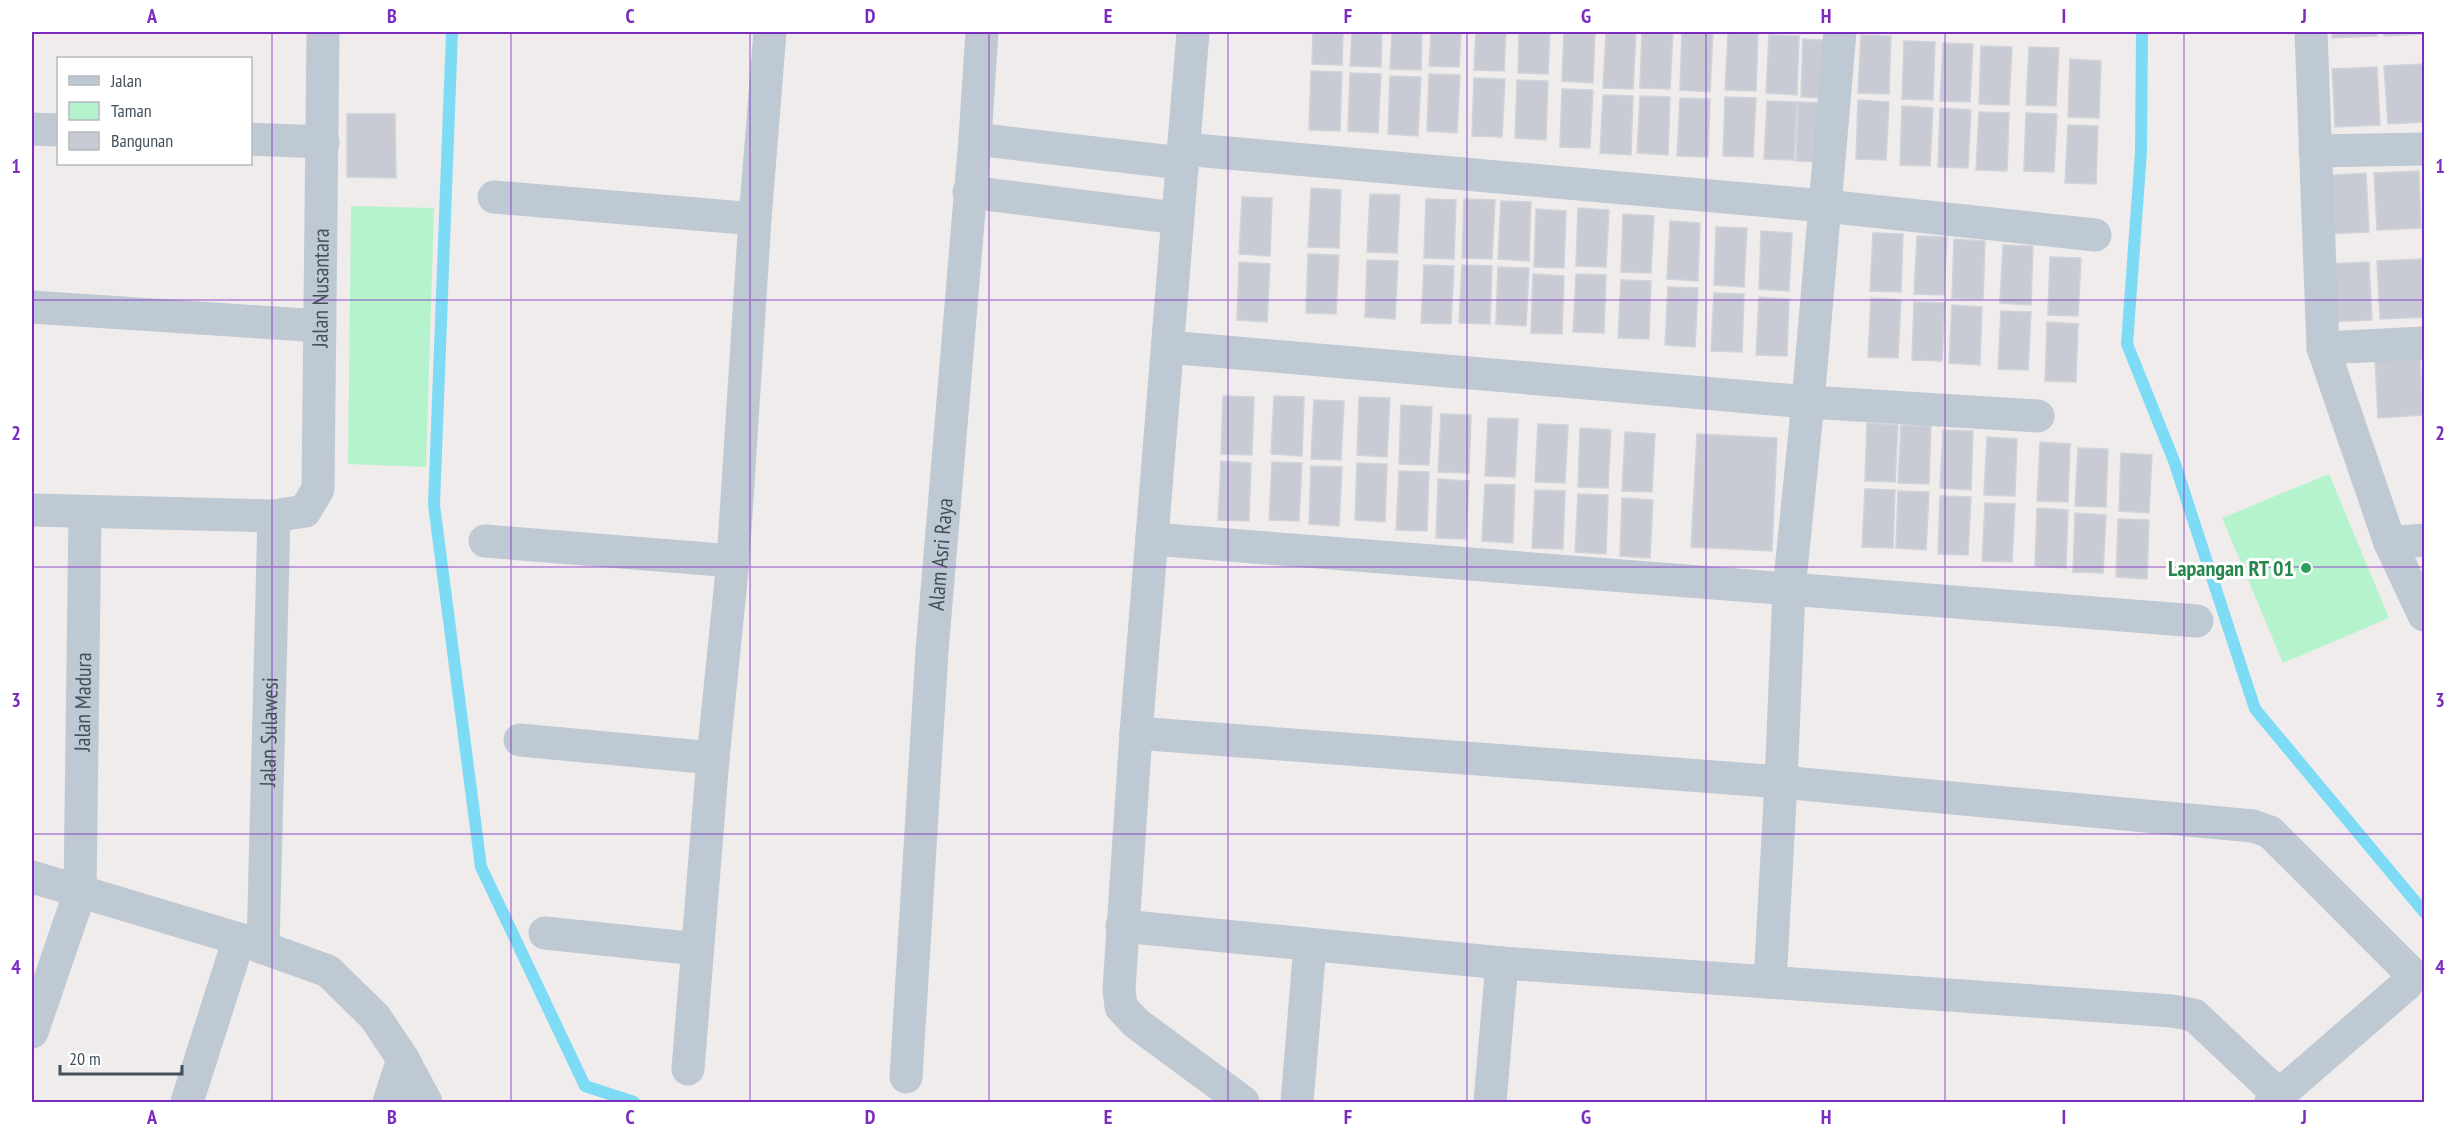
<svg xmlns="http://www.w3.org/2000/svg" width="2456" height="1134" font-family="'PT Sans Narrow',sans-serif">
	<rect width="100%" height="100%" fill="#f0ecec"/>
	<g fill="#b5f3cd">
		<polygon points="351,206 434,208 426,467 348,464"/>
		<polygon points="2329,474 2389,618 2283,663 2222,518"/>
	</g>
	<g fill="none" stroke-linecap="round" stroke-linejoin="round">
		<g stroke="#7ddbf5" stroke-width="12">
			<polyline points="452,32 434,505 481,867 585,1086 634,1102"/>
			<polyline points="2142,32 2141,152 2127,344 2174,461 2255,709 2424,912"/>
		</g>
	</g>
	<g fill="#c8cbd3" stroke="#d0d3d9" stroke-width="1.5">
		<polygon points="1313,32 1343,32 1342,65 1312,64"/>
		<polygon points="1352,32 1382,32 1381,67 1350,66"/>
		<polygon points="1392,32 1422,32 1421,70 1390,69"/>
		<polygon points="1431,32 1461,32 1459,67 1429,66"/>
		<polygon points="1476,32 1506,32 1504,71 1474,70"/>
		<polygon points="1519,32 1550,32 1548,74 1518,73"/>
		<polygon points="1564,32 1595,32 1593,83 1562,81"/>
		<polygon points="1606,32 1636,32 1633,89 1603,88"/>
		<polygon points="1642,32 1673,32 1670,89 1640,88"/>
		<polygon points="1682,32 1713,33 1710,92 1680,90"/>
		<polygon points="1728,32 1758,33 1756,91 1725,90"/>
		<polygon points="2332,32 2377,32 2377,36 2332,38"/>
		<polygon points="2384,32 2424,32 2424,34 2384,36"/>
		<polygon points="1769,35 1799,36 1797,95 1766,93"/>
		<polygon points="1861,35 1891,36 1889,94 1858,93"/>
		<polygon points="1803,39 1834,41 1832,98 1801,97"/>
		<polygon points="1904,41 1935,42 1933,100 1902,99"/>
		<polygon points="1943,43 1973,44 1970,102 1940,101"/>
		<polygon points="1981,46 2012,47 2009,105 1979,104"/>
		<polygon points="2029,47 2059,48 2056,106 2026,105"/>
		<polygon points="2070,59 2101,61 2099,118 2068,117"/>
		<polygon points="2424,64 2424,122 2388,124 2384,66"/>
		<polygon points="2377,67 2380,125 2335,127 2332,69"/>
		<polygon points="1311,71 1342,72 1340,131 1309,130"/>
		<polygon points="1350,73 1381,74 1378,133 1348,131"/>
		<polygon points="1429,74 1460,75 1457,133 1427,131"/>
		<polygon points="1390,76 1421,77 1418,136 1388,134"/>
		<polygon points="1474,78 1505,79 1502,137 1472,136"/>
		<polygon points="1517,80 1548,81 1546,140 1515,138"/>
		<polygon points="1562,89 1593,90 1590,148 1560,147"/>
		<polygon points="1603,95 1633,96 1631,155 1600,153"/>
		<polygon points="1640,96 1670,97 1668,155 1637,153"/>
		<polygon points="1725,97 1756,98 1753,157 1723,156"/>
		<polygon points="1680,98 1710,99 1708,157 1677,156"/>
		<polygon points="1858,100 1889,102 1886,160 1856,159"/>
		<polygon points="1767,101 1797,102 1794,160 1764,159"/>
		<polygon points="1798,102 1829,103 1826,162 1796,161"/>
		<polygon points="1902,106 1933,108 1930,166 1900,165"/>
		<polygon points="1940,108 1971,110 1968,168 1938,167"/>
		<polygon points="1979,112 2009,113 2007,171 1976,170"/>
		<polygon points="2026,113 2057,114 2054,172 2024,171"/>
		<polygon points="347,114 395,114 396,178 347,177"/>
		<polygon points="2068,125 2098,126 2096,184 2065,183"/>
		<polygon points="2419,171 2421,228 2377,230 2374,173"/>
		<polygon points="2366,173 2369,232 2324,234 2321,176"/>
		<polygon points="1311,188 1341,190 1339,248 1308,247"/>
		<polygon points="1370,194 1400,195 1397,253 1367,252"/>
		<polygon points="1242,197 1272,198 1270,256 1239,254"/>
		<polygon points="1426,199 1456,200 1454,259 1424,258"/>
		<polygon points="1464,199 1495,200 1492,259 1462,258"/>
		<polygon points="1501,201 1531,202 1529,261 1498,259"/>
		<polygon points="1578,208 1609,210 1606,267 1576,266"/>
		<polygon points="1536,209 1566,211 1564,268 1534,267"/>
		<polygon points="1623,214 1654,216 1651,273 1621,272"/>
		<polygon points="1670,221 1700,223 1698,281 1667,279"/>
		<polygon points="1716,227 1747,228 1744,287 1714,285"/>
		<polygon points="1761,231 1792,233 1789,291 1759,289"/>
		<polygon points="1873,233 1903,234 1901,292 1870,291"/>
		<polygon points="1917,236 1947,237 1944,295 1914,294"/>
		<polygon points="1954,239 1985,241 1983,299 1952,298"/>
		<polygon points="2003,245 2033,246 2031,305 2000,303"/>
		<polygon points="1308,254 1339,255 1336,314 1306,313"/>
		<polygon points="2050,257 2081,258 2078,316 2048,315"/>
		<polygon points="2422,259 2424,317 2380,319 2377,261"/>
		<polygon points="1367,260 1398,261 1395,319 1365,317"/>
		<polygon points="1239,262 1270,264 1267,322 1237,320"/>
		<polygon points="2369,262 2372,320 2327,322 2325,264"/>
		<polygon points="1424,265 1454,266 1451,324 1421,323"/>
		<polygon points="1462,265 1492,266 1490,324 1459,323"/>
		<polygon points="1498,267 1529,268 1526,326 1496,324"/>
		<polygon points="1533,274 1564,276 1562,334 1531,333"/>
		<polygon points="1576,274 1606,275 1604,333 1573,332"/>
		<polygon points="1621,280 1651,281 1649,339 1618,338"/>
		<polygon points="1668,287 1698,288 1695,347 1665,345"/>
		<polygon points="1714,293 1744,294 1742,352 1711,351"/>
		<polygon points="1759,297 1789,299 1787,356 1756,355"/>
		<polygon points="1871,298 1901,300 1898,358 1868,357"/>
		<polygon points="1914,302 1945,303 1942,361 1912,360"/>
		<polygon points="1952,305 1982,307 1980,365 1949,363"/>
		<polygon points="2001,311 2031,312 2028,370 1998,369"/>
		<polygon points="2047,322 2078,324 2076,382 2045,381"/>
		<polygon points="2420,358 2423,415 2378,418 2375,360"/>
		<polygon points="1223,396 1254,397 1252,455 1221,454"/>
		<polygon points="1274,396 1304,397 1302,456 1271,454"/>
		<polygon points="1359,397 1390,398 1387,457 1357,455"/>
		<polygon points="1314,400 1344,401 1341,460 1311,459"/>
		<polygon points="1401,405 1432,407 1429,465 1399,464"/>
		<polygon points="1441,414 1471,415 1469,473 1438,472"/>
		<polygon points="1488,418 1518,419 1515,477 1485,476"/>
		<polygon points="1867,423 1898,425 1895,482 1865,481"/>
		<polygon points="1538,424 1568,425 1565,483 1535,482"/>
		<polygon points="1901,425 1931,426 1929,484 1898,483"/>
		<polygon points="1580,428 1611,430 1608,488 1578,487"/>
		<polygon points="1943,430 1973,431 1971,490 1940,488"/>
		<polygon points="1625,432 1655,434 1652,492 1622,491"/>
		<polygon points="1697,434 1777,438 1772,551 1691,547"/>
		<polygon points="1987,437 2017,439 2015,496 1984,495"/>
		<polygon points="2040,442 2070,444 2068,502 2037,501"/>
		<polygon points="2078,448 2108,449 2106,507 2075,506"/>
		<polygon points="2121,453 2152,455 2149,513 2119,511"/>
		<polygon points="1221,461 1251,463 1249,521 1218,520"/>
		<polygon points="1272,462 1302,463 1299,521 1269,520"/>
		<polygon points="1357,463 1387,464 1385,522 1355,520"/>
		<polygon points="1311,466 1342,467 1339,526 1309,524"/>
		<polygon points="1399,471 1429,472 1427,531 1396,530"/>
		<polygon points="1438,479 1469,481 1466,539 1436,538"/>
		<polygon points="1485,484 1515,485 1513,543 1482,541"/>
		<polygon points="1865,489 1895,490 1893,548 1862,547"/>
		<polygon points="1535,490 1565,491 1563,549 1532,548"/>
		<polygon points="1898,491 1929,492 1926,550 1896,548"/>
		<polygon points="1578,494 1608,495 1606,554 1575,552"/>
		<polygon points="1940,496 1971,497 1968,555 1938,554"/>
		<polygon points="1622,498 1653,500 1650,558 1620,556"/>
		<polygon points="1985,503 2015,504 2012,562 1982,561"/>
		<polygon points="2037,508 2068,510 2066,568 2035,566"/>
		<polygon points="2075,513 2106,515 2103,573 2073,572"/>
		<polygon points="2118,519 2149,520 2147,579 2116,577"/>
	</g>
	<g fill="none" stroke-linecap="round" stroke-linejoin="round">
		<g stroke="#bec9d4" stroke-width="33">
			<polyline points="1193,32 1136,733 1119,989 1121,1007 1136,1023 1243,1102"/>
			<polyline points="2311,32 2323,348 2390,543 2424,615"/>
			<polyline points="32,129 58,130"/>
			<polyline points="250,139 323,142"/>
			<polyline points="975,139 1181,163"/>
			<polyline points="1183,149 1825,206 2095,235"/>
			<polyline points="2315,151 2424,149"/>
			<polyline points="969,192 1177,218"/>
			<polyline points="494,197 755,219"/>
			<polyline points="32,307 320,326"/>
			<polyline points="1168,347 1808,402 2038,416"/>
			<polyline points="2323,348 2424,343"/>
			<path id="s1" d="M32 510 274 516 305 511 318 489 323 32"/>
			<polyline points="1152,539 2197,621"/>
			<polyline points="485,541 733,561"/>
			<polyline points="2390,543 2424,540"/>
			<polyline points="1136,733 1781,782 2253,826 2270,832 2410,972 2407,984 2271,1102"/>
			<polyline points="520,740 713,758"/>
			<polyline points="32,877 239,939 328,971 375,1017 403,1059 426,1102"/>
			<polyline points="1122,926 1502,963 2172,1011 2194,1015 2279,1095"/>
			<polyline points="545,933 697,949"/>
			<path id="s2" d="M263 948 274 516"/>
			<polyline points="1770,982 1781,782 1789,590 1808,402 1840,32"/>
			<path id="s3" d="M32 1032 80 892 85 512"/>
			<polyline points="688,1069 713,758 733,561 755,219 770,32"/>
			<path id="s4" d="M906 1077 932 651 975 139 982 32"/>
			<polyline points="187,1102 239,939"/>
			<polyline points="389,1102 403,1059"/>
			<polyline points="1297,1102 1310,945"/>
			<polyline points="1490,1102 1502,963"/>
		</g>
	</g>
	<path fill="none" stroke="#7b2cbf" stroke-width="1.5" stroke-opacity="0.55" d="M272 32V1102M511 32V1102M750 32V1102M989 32V1102M1228 32V1102M1467 32V1102M1706 32V1102M1945 32V1102M2184 32V1102M32 300H2424M32 567H2424M32 834H2424"/>
	<circle fill="#2e9e5b" stroke="#fff" stroke-width="2" cx="2306" cy="568" r="6"/>
	<g text-anchor="middle" dominant-baseline="central" stroke-width="6" stroke-linejoin="round" paint-order="stroke">
		<g font-size="22" fill="#43505c" stroke="#fff">
			<text stroke="none"><textPath href="#s1" startOffset="500">Jalan Nusantara</textPath></text>
			<text stroke="none"><textPath href="#s4" startOffset="524">Alam Asri Raya</textPath></text>
			<text stroke="none"><textPath href="#s3" startOffset="338">Jalan Madura</textPath></text>
			<text stroke="none"><textPath href="#s2" startOffset="216">Jalan Sulawesi</textPath></text>
		</g>
		<g font-size="22" font-weight="bold" fill="#27864d" stroke="#fff" text-anchor="end">
			<text x="2294" y="568">Lapangan RT 01</text>
		</g>
	</g>
	<rect width="2456" height="1134" fill="none" stroke="#ffffff" stroke-width="66"/>
	<rect x="57" y="57" width="195" height="108" fill="#ffffff" stroke="#b4b9be" stroke-width="1.5"/>
	<rect x="69" y="76" width="30" height="9" fill="#bec9d4" stroke="#b4b9be" stroke-width="1.5"/>
	<text x="111" y="87" font-size="18" fill="#43505c">Jalan</text>
	<rect x="69" y="102" width="30" height="18" fill="#b5f3cd" stroke="#b4b9be" stroke-width="1.5"/>
	<text x="111" y="117" font-size="18" fill="#43505c">Taman</text>
	<rect x="69" y="132" width="30" height="18" fill="#c8cbd3" stroke="#b4b9be" stroke-width="1.5"/>
	<text x="111" y="147" font-size="18" fill="#43505c">Bangunan</text>
	<path d="M60 1065v9h122v-9" fill="none" stroke="#43505c" stroke-width="3"/>
	<text x="69" y="1065" font-size="18" fill="#43505c" stroke="#ffffff" stroke-width="4.5" paint-order="stroke">20 m</text>
	<rect x="33" y="33" width="2390" height="1068" fill="none" stroke="#7b2cbf" stroke-width="2"/>
	<g font-size="20" text-anchor="middle" font-weight="bold" fill="#7b2cbf">
		<text x="152" y="23">A</text>
		<text x="392" y="23">B</text>
		<text x="630" y="23">C</text>
		<text x="870" y="23">D</text>
		<text x="1108" y="23">E</text>
		<text x="1348" y="23">F</text>
		<text x="1586" y="23">G</text>
		<text x="1826" y="23">H</text>
		<text x="2064" y="23">I</text>
		<text x="2304" y="23">J</text>
		<text x="16" y="173">1</text>
		<text x="2440" y="173">1</text>
		<text x="16" y="440">2</text>
		<text x="2440" y="440">2</text>
		<text x="16" y="707">3</text>
		<text x="2440" y="707">3</text>
		<text x="16" y="974">4</text>
		<text x="2440" y="974">4</text>
		<text x="152" y="1124">A</text>
		<text x="392" y="1124">B</text>
		<text x="630" y="1124">C</text>
		<text x="870" y="1124">D</text>
		<text x="1108" y="1124">E</text>
		<text x="1348" y="1124">F</text>
		<text x="1586" y="1124">G</text>
		<text x="1826" y="1124">H</text>
		<text x="2064" y="1124">I</text>
		<text x="2304" y="1124">J</text>
	</g>
</svg>
